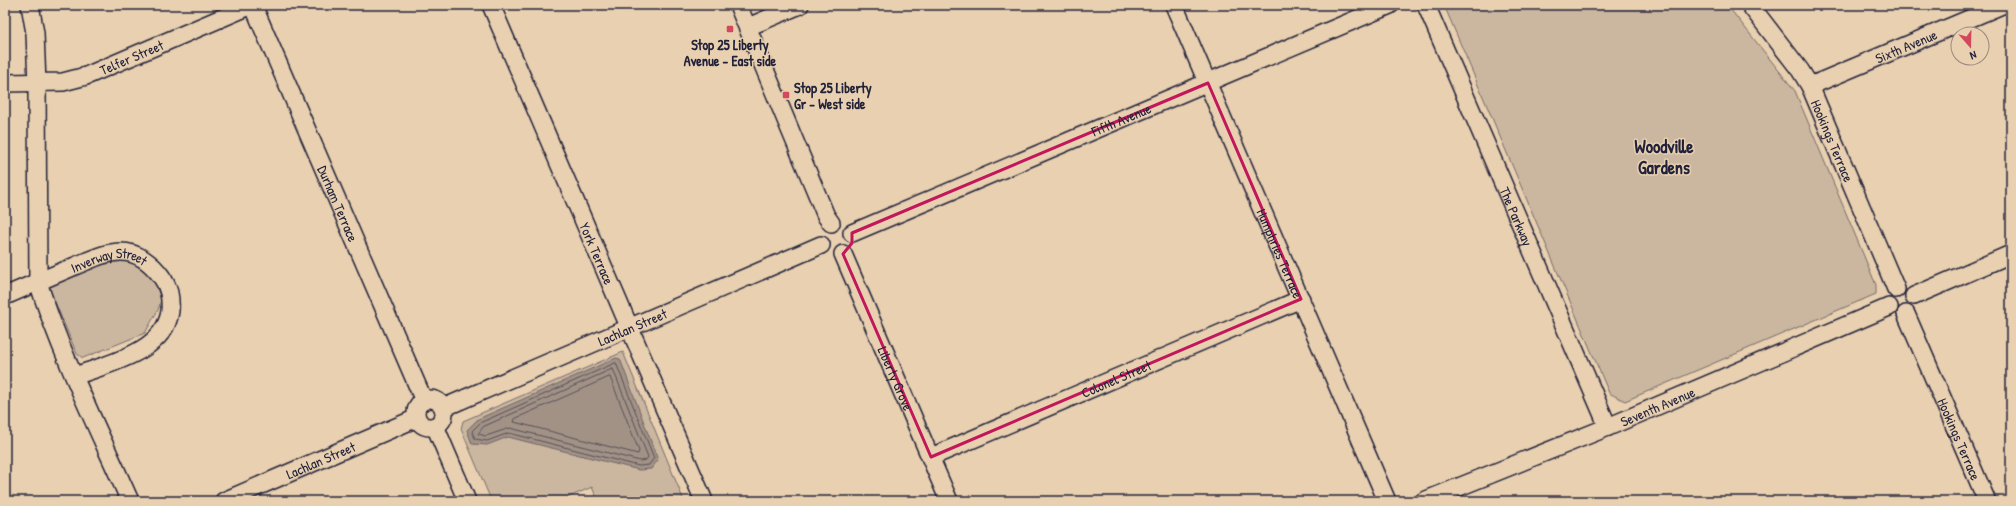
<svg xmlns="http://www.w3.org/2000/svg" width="2016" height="506" font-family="'Patrick Hand',sans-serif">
	<rect width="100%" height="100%" fill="#e8d0b0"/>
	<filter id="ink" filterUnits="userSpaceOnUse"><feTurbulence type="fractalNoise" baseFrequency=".025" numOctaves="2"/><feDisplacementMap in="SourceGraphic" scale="8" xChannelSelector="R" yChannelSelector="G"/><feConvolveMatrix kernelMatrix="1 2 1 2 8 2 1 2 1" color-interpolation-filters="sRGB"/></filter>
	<g filter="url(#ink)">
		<g fill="#cbb79f" stroke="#766c6d">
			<polygon points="1444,5 1727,5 1795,91 1876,285 1876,294 1625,401 1609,393"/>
			<polygon points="124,258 140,264 154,277 161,300 158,310 145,333 83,358 77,354 50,290 49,283 102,260"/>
			<polygon points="623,352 684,501 598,501 592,487 560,501 491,500 461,429 463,421"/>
		</g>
		<polygon fill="#a29286" stroke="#6f6568" points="616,358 620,359 658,460 651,469 639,470 508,437 487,445 472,444 467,430 478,419"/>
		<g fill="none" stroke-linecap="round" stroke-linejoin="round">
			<g stroke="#554f59" stroke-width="1">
				<polygon points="616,363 654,458 649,465 639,466 509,433 487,441 475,439 472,431 480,423"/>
				<polygon points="613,369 648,457 646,460 640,461 510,428 486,436 478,434 483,427"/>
				<polygon points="610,377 639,451 638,454 514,422 515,419"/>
			</g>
			<g stroke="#22223b" stroke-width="20">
				<g id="street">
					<path d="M30 5 35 33 37 84 38 282C62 357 98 429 130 501"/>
					<path id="s1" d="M253 5 424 401"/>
					<path id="s2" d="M491 5 704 501"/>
					<polyline points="738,5 826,216 831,223"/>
					<path id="s3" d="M1174 5 1387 501"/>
					<path id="s4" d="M1426 5 1608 427"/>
					<path id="s5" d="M1750 5 1800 70 1810 86 1896 289"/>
					<polyline points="748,27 800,5"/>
					<path id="s6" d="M5 83 63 82 86 76 252 5"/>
					<path id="s7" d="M1810 86 2002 5"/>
					<path id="s8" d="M852 233 1390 5"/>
					<path id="s9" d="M843 254 949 501"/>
					<path id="s10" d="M5 296C28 286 52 276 75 266 90 260 105 252 121 252 138 252 152 264 161 276 169 287 171 297 170 311 165 352 107 364 75 376"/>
					<polyline points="1914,296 2011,254"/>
					<path id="s11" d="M1906 314 1986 499"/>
					<circle cx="430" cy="413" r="14"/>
					<path id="s12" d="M443 408 821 245"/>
					<polyline points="435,426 467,501"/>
					<path id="s13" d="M931 457 1301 299"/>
					<path id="s14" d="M224 501 417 418"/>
					<path id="s15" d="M1424 501 1608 427 1889 307"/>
				</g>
			</g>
			<use href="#street" stroke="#e8d0b0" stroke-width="17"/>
		</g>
	</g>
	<path fill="none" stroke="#c2185b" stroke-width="3" stroke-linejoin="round" d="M1208 83 1301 299 931 457 843 254 852 243V233Z"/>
	<g fill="#d1495b" stroke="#e8d0b0" stroke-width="1.5">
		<rect x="726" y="25" width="8" height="8" rx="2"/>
		<rect x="782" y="91" width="8" height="8" rx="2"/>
	</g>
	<g text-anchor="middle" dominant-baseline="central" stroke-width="3" stroke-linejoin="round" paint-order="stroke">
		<g font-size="14" font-weight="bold" fill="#22223b" stroke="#e8d0b0">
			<text x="730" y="44">Stop 25 Liberty<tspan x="730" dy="16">Avenue - East side</tspan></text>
			<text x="794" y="87" text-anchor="start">Stop 25 Liberty<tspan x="794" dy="16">Gr - West side</tspan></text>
		</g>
		<g font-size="14" fill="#22223b" stroke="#e8d0b0">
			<text stroke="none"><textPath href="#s7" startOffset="104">Sixth Avenue</textPath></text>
			<text stroke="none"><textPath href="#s6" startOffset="131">Telfer Street</textPath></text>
			<text stroke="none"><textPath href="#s8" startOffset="292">Fifth Avenue</textPath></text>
			<text stroke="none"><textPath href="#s5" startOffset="160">Hookings Terrace</textPath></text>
			<text stroke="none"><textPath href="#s1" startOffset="216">Durham Terrace</textPath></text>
			<text stroke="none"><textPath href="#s4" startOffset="230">The Parkway</textPath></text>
			<text stroke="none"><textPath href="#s2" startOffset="270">York Terrace</textPath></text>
			<text stroke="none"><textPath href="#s3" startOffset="270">Humphries Terrace</textPath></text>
			<text stroke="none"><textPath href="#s10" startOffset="112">Inverway Street</textPath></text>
			<text stroke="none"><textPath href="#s12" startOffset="206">Lachlan Street</textPath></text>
			<text stroke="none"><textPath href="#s9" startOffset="135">Liberty Grove</textPath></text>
			<text stroke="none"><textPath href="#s13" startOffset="201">Colonel Street</textPath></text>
			<text stroke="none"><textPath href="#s15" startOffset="252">Seventh Avenue</textPath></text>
			<text stroke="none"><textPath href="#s11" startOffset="136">Hookings Terrace</textPath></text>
			<text stroke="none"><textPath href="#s14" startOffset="105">Lachlan Street</textPath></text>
		</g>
		<g font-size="18" font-weight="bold" fill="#22223b" stroke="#e8d0b0">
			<text x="1664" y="146">Woodville<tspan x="1664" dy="21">Gardens</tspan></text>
		</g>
	</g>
	<rect width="2016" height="506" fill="none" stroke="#e8d0b0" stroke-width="20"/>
	<rect x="10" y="10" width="1996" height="486" fill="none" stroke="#22223b" stroke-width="1.5" filter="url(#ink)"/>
	<g transform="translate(1970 46) rotate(160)"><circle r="19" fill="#e8d0b0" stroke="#998a81"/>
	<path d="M0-3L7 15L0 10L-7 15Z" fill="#d1495b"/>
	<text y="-6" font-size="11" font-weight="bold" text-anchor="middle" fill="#22223b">N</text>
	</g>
</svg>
